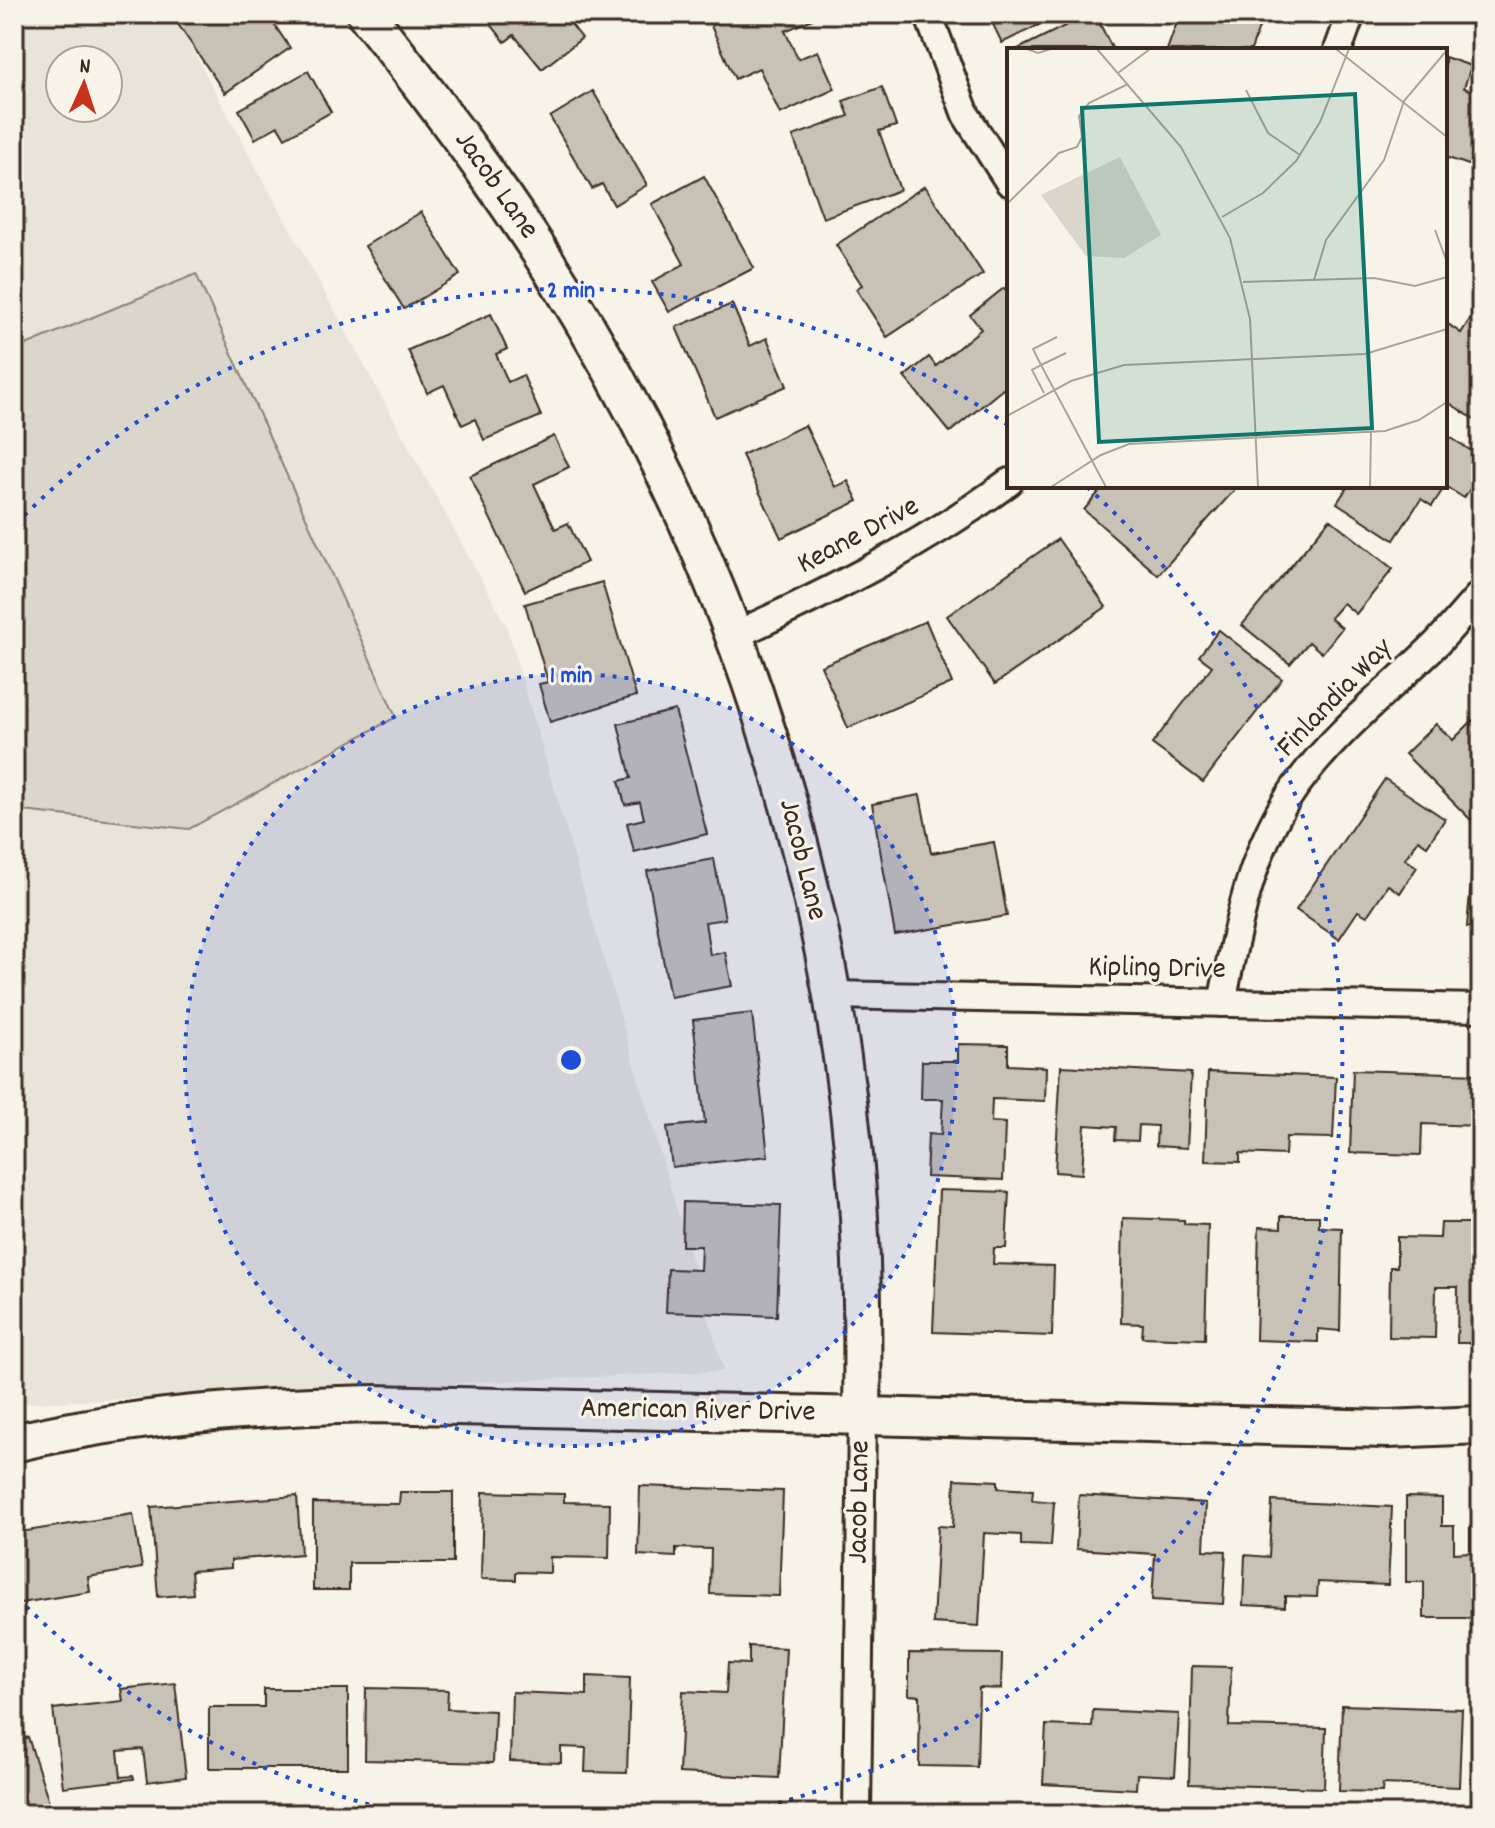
<svg xmlns="http://www.w3.org/2000/svg" width="1495" height="1828" font-family="Dekko,sans-serif">
	<rect width="100%" height="100%" fill="#f7f3e8"/>
	<filter id="ink" filterUnits="userSpaceOnUse"><feTurbulence type="fractalNoise" baseFrequency=".0125" numOctaves="2"/><feDisplacementMap in="SourceGraphic" scale="16" xChannelSelector="R" yChannelSelector="G"/><feConvolveMatrix kernelMatrix="1 2 1 2 8 2 1 2 1" color-interpolation-filters="sRGB"/></filter>
	<g filter="url(#ink)">
		<path fill="#e9e4d9" fill-rule="evenodd" d="M14 14H173L507 627 724 1371 14 1404ZM60 60H108V108H60Z"/>
		<polygon fill="#dbd6cb" stroke="#8b8074" stroke-width="2" points="196,274 396,717 189,829 14,810 14,350"/>
		<g fill="#c8c1b6" stroke="#3b2a1e" stroke-width="2">
			<polygon points="171,14 267,14 290,48 225,93"/>
			<polygon points="483,14 563,14 582,38 542,69 514,35 505,42"/>
			<polygon points="739,14 814,14 815,18 785,31 798,59 818,51 835,89 780,114 759,68 735,79 711,26"/>
			<polygon points="988,14 1061,14 1002,43"/>
			<polygon points="1089,14 1095,14 1113,50 1016,50"/>
			<polygon points="1180,14 1264,14 1251,50 1167,50"/>
			<polygon points="1445,57 1471,66 1464,88 1481,94 1481,169 1445,157"/>
			<polygon points="308,71 331,112 285,138 278,126 255,139 239,110"/>
			<polygon points="882,87 896,126 879,131 900,190 823,218 793,136 849,116 843,101"/>
			<polygon points="593,91 647,185 614,205 602,184 592,189 550,117"/>
			<polygon points="704,176 754,268 669,312 652,282 684,264 652,204"/>
			<polygon points="925,186 983,274 887,337 856,289 862,285 836,245"/>
			<polygon points="421,212 460,275 404,309 365,246"/>
			<polygon points="1004,288 1009,294 1009,384 950,432 904,377 929,357 936,366 981,329 970,315"/>
			<polygon points="732,304 750,346 767,338 787,386 715,417 676,327"/>
			<polygon points="491,314 507,349 496,354 508,382 523,375 541,416 484,440 475,419 462,425 444,385 427,393 408,350"/>
			<polygon points="1470,319 1481,325 1481,424 1445,400 1445,322 1461,333"/>
			<polygon points="805,425 835,487 848,481 858,501 781,538 742,455"/>
			<polygon points="1445,434 1481,457 1481,472 1464,498 1445,486 1432,506 1421,499 1394,540 1337,503 1348,486 1445,486"/>
			<polygon points="554,436 569,467 534,484 555,529 568,523 587,562 525,591 470,476"/>
			<polygon points="1104,486 1124,487 1238,486 1158,575 1084,510"/>
			<polygon points="1330,519 1393,569 1356,614 1343,603 1330,618 1342,628 1322,653 1309,642 1290,664 1242,625"/>
			<polygon points="1058,539 1106,607 995,684 947,616"/>
			<polygon points="602,582 636,696 550,722 539,684 548,682 525,604"/>
			<polygon points="926,621 952,683 848,728 821,666"/>
			<polygon points="1219,630 1282,679 1203,782 1152,744 1212,666 1199,656"/>
			<polygon points="675,710 707,834 634,852 627,823 644,819 640,802 625,805 619,781 631,778 618,724"/>
			<polygon points="1481,712 1481,811 1471,820 1405,754 1436,724 1453,740"/>
			<polygon points="1385,779 1445,819 1427,846 1418,840 1405,859 1417,867 1400,893 1388,885 1367,916 1358,911 1339,939 1296,910"/>
			<polygon points="920,795 931,853 994,842 1007,916 895,935 872,804"/>
			<polygon points="1474,847 1481,848 1481,928 1467,927"/>
			<polygon points="714,859 725,919 705,922 710,955 725,952 732,986 670,997 647,871"/>
			<polygon points="752,1013 768,1156 672,1167 667,1127 705,1123 693,1020"/>
			<polygon points="958,1044 1008,1045 1008,1065 1046,1067 1045,1101 992,1099 991,1122 1005,1123 1003,1180 926,1177 928,1134 941,1135 943,1099 921,1099 922,1061 958,1061"/>
			<polygon points="1061,1066 1191,1073 1187,1148 1156,1146 1157,1126 1139,1125 1138,1141 1115,1140 1116,1127 1085,1125 1082,1174 1055,1172"/>
			<polygon points="1353,1070 1480,1074 1479,1126 1422,1124 1421,1155 1350,1153"/>
			<polygon points="1208,1072 1336,1077 1333,1138 1286,1137 1285,1155 1240,1153 1240,1162 1205,1161"/>
			<polygon points="939,1190 1009,1192 1006,1248 994,1248 993,1264 1054,1266 1052,1336 933,1332"/>
			<polygon points="683,1202 781,1205 777,1316 666,1312 668,1269 700,1270 701,1246 682,1246"/>
			<polygon points="1281,1216 1319,1216 1319,1227 1342,1228 1340,1331 1318,1329 1318,1342 1256,1340 1259,1227 1281,1228"/>
			<polygon points="1123,1218 1184,1220 1184,1224 1208,1225 1205,1339 1142,1337 1143,1324 1121,1323"/>
			<polygon points="1441,1223 1481,1223 1481,1343 1457,1343 1458,1287 1436,1287 1435,1338 1389,1337 1390,1267 1397,1267 1397,1237 1440,1238"/>
			<polygon points="955,1479 998,1481 998,1488 1033,1490 1032,1500 1054,1502 1051,1546 1021,1545 1021,1535 984,1533 979,1626 933,1623 938,1526 953,1527"/>
			<polygon points="640,1486 783,1491 779,1596 710,1594 711,1549 676,1548 676,1557 638,1555"/>
			<polygon points="400,1492 453,1492 453,1563 349,1563 349,1590 313,1590 313,1503 399,1504"/>
			<polygon points="483,1492 564,1494 564,1502 610,1503 609,1558 550,1557 550,1573 516,1572 516,1580 481,1579"/>
			<polygon points="1079,1495 1206,1503 1204,1550 1226,1551 1223,1604 1152,1600 1155,1554 1076,1549"/>
			<polygon points="297,1496 301,1554 231,1560 231,1568 191,1571 193,1594 158,1597 151,1507"/>
			<polygon points="1406,1497 1442,1498 1442,1526 1454,1526 1454,1553 1470,1552 1470,1527 1480,1527 1481,1497 1481,1618 1424,1618 1424,1582 1406,1582"/>
			<polygon points="1272,1501 1392,1507 1388,1585 1318,1582 1317,1597 1285,1596 1285,1607 1243,1605 1245,1555 1269,1557"/>
			<polygon points="133,1514 142,1568 88,1577 90,1592 14,1604 14,1533"/>
			<polygon points="749,1646 786,1648 779,1778 679,1773 683,1691 726,1693 728,1663 749,1664"/>
			<polygon points="909,1653 1002,1654 1001,1689 979,1688 977,1767 919,1766 920,1696 909,1695"/>
			<polygon points="1192,1666 1231,1667 1229,1726 1326,1728 1324,1788 1189,1784"/>
			<polygon points="587,1676 630,1678 627,1773 585,1772 586,1748 561,1747 561,1763 510,1761 512,1692 587,1695"/>
			<polygon points="175,1683 186,1777 147,1782 143,1749 118,1751 121,1777 133,1776 134,1779 63,1787 53,1709 123,1701 121,1689"/>
			<polygon points="366,1688 448,1690 447,1709 495,1711 493,1763 365,1760"/>
			<polygon points="264,1689 348,1689 348,1768 209,1768 209,1707 264,1707"/>
			<polygon points="1342,1705 1462,1709 1459,1787 1383,1784 1382,1792 1339,1791"/>
			<polygon points="1093,1710 1179,1714 1175,1776 1137,1774 1136,1789 1043,1784 1046,1725 1092,1727"/>
			<polygon points="1475,1711 1481,1711 1481,1790 1472,1789"/>
			<polygon points="28,1737 50,1805 14,1814 14,1742"/>
		</g>
		<g fill="none" stroke-linecap="round" stroke-linejoin="round">
			<g stroke="#3b2a1e" stroke-width="32">
				<g id="street">
					<polyline points="928,14 966,115 1009,182"/>
					<polyline points="1338,50 1351,14"/>
					<path d="M733 636C831 591 922 546 1009 482"/>
					<polyline points="832,995 1481,1008"/>
					<path d="M1222 1003C1237 928 1250 850 1296 786 1336 732 1389 690 1437 643 1452 627 1466 610 1481 593"/>
					<polyline points="857,1814 862,1416"/>
				</g>
			</g>
			<g stroke="#3b2a1e" stroke-width="42">
				<g id="secondary">
					<path d="M366 14C445 114 521 216 586 326 743 590 835 897 858 1202 863 1274 863 1345 862 1416"/>
					<path d="M14 1443C132 1415 252 1407 373 1404L1388 1429 1481 1425"/>
				</g>
			</g>
			<use href="#street" stroke="#f7f3e8" stroke-width="26"/>
			<use href="#secondary" stroke="#f7f3e8" stroke-width="36"/>
		</g>
	</g>
	<circle cx="571" cy="1060" r="386" fill="#1d4ed8" fill-opacity=".12"/>
	<g fill="none" stroke="#1d4ed8" stroke-width="4" stroke-dasharray="4 8">
		<circle cx="571" cy="1060" r="386"/>
		<path d="M404 1813A771 771 0 0 1 16 1596M16 524A771 771 0 0 1 1008 425M1087 487A771 771 0 0 1 738 1813"/>
	</g>
	<g text-anchor="middle" dominant-baseline="central" stroke-width="6" stroke-linejoin="round" paint-order="stroke">
		<g font-size="30" fill="#3b2a1e" stroke="#f7f3e8">
			<text transform="translate(495 186) rotate(55)">Jacob Lane</text>
			<text transform="translate(859 537) rotate(-28)">Keane Drive</text>
			<text transform="translate(1336 699) rotate(-46)">Finlandia Way</text>
			<text transform="translate(801 860) rotate(76)">Jacob Lane</text>
			<text transform="translate(1157 970) rotate(1)">Kipling Drive</text>
			<text transform="translate(698 1412) rotate(1)">American River Drive</text>
			<text transform="translate(861 1502) rotate(-89)">Jacob Lane</text>
		</g>
	</g>
	<g transform="translate(1007 48)">
		<rect width="440" height="440" fill="#f7f3e8"/>
		<path d="M113 109 154 187 117 210 79 208 34 147Z" fill="#dbd6cb"/>
		<path fill="none" stroke="#aca397" stroke-width="2" d="M20 1 31 5 44 1M90 1 174 99 223 190 243 271 251 439M329 1 440 89M111 25 143 1M239 42 261 85 293 107M0 156 52 105 70 99 75 89 72 68 82 55 121 36M215 169 256 145 289 113 313 74 342 1M428 182 440 214M307 232 319 192 377 112 397 53 440 2M236 234 367 230 408 238 440 229M59 305 34 317 99 439M37 345 25 322 34 317 26 301 50 289M0 368 64 333 117 317 358 306 440 281M44 439 94 407 122 396 378 383 412 372 440 354M363 439 364 384"/>
		<path fill="#0f766e" fill-opacity="0.15" stroke="#0f766e" stroke-width="4" d="M348 46 365 380 92 394 75 60Z"/>
		<rect width="440" height="440" fill="none" stroke="#3b2a1e" stroke-width="4"/>
	</g>
	<circle cx="571" cy="1060" r="12" fill="#1d4ed8" stroke="#f7f3e8" stroke-width="4"/>
	<g font-size="24" text-anchor="middle" font-weight="bold" fill="#1d4ed8" stroke="#f7f3e8" stroke-width="6" stroke-linejoin="round" paint-order="stroke">
		<text x="571" y="297">2 min</text>
		<text x="571" y="682">1 min</text>
	</g>
	<rect width="1495" height="1828" fill="none" stroke="#f7f3e8" stroke-width="48"/>
	<rect x="24" y="24" width="1447" height="1780" fill="none" stroke="#3b2a1e" stroke-width="3" filter="url(#ink)"/>
	<g transform="translate(84 84) rotate(3)"><circle r="38" fill="#f7f3e8" stroke="#aca397" stroke-width="2"/>
	<path d="M0-6L14 30L0 20L-14 30Z" fill="#c8321e"/>
	<text y="-12" font-size="22" font-weight="bold" text-anchor="middle" fill="#3b2a1e">N</text>
	</g>
</svg>
